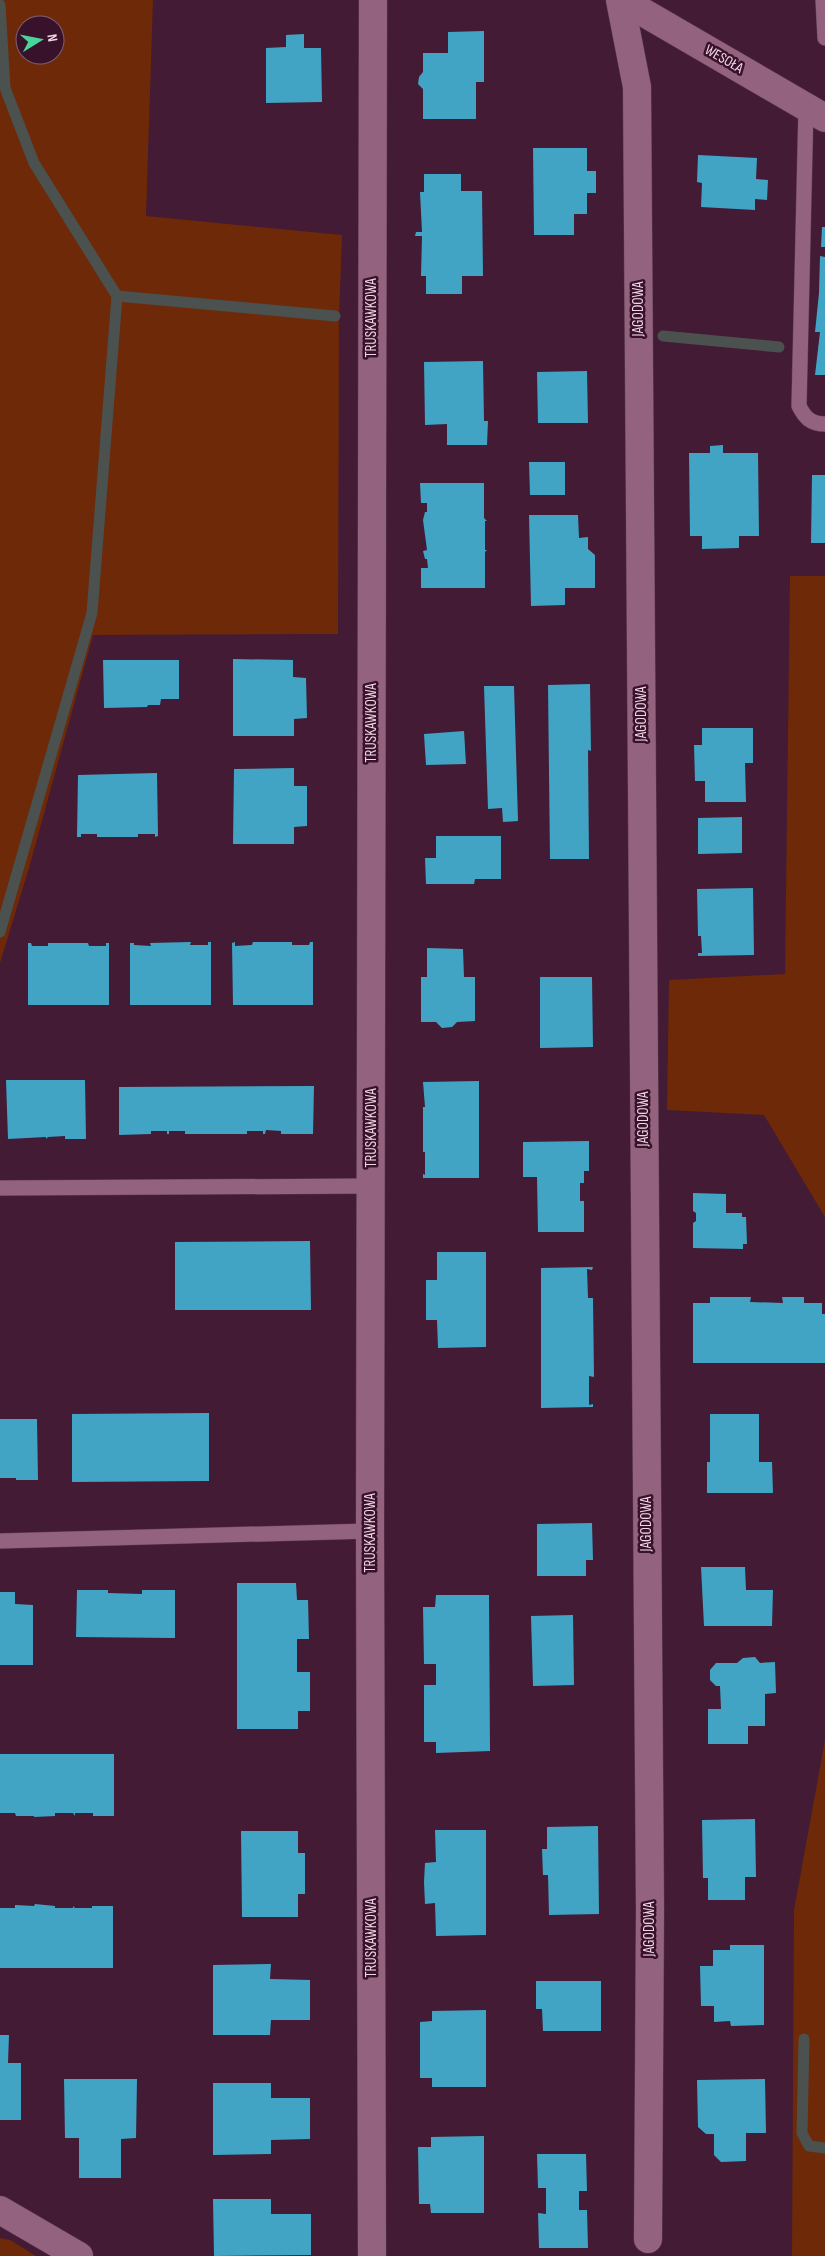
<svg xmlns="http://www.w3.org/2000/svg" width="825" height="2256" font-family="'Sofia Sans Condensed',sans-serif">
	<rect width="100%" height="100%" fill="#431b35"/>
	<g fill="#6d2908" fill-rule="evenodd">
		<path d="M0 0H153L146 216 342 235 339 319 338 634 93 635 29 868 0 963ZM25 25H55V55H25Z"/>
		<polygon points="790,576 825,576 825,1217 764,1115 667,1110 669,980 785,974"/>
		<polygon points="825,1740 825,2256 792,2256 794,1910"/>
		<polygon points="0,2238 10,2240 36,2256 0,2256"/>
	</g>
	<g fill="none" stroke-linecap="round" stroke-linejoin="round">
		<g stroke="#4b514f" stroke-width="11">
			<polyline points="0,5 5,88 34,163 117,296 92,613 0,932"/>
			<polyline points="117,296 335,316"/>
			<polyline points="663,336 779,347"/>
			<polyline points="804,2039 802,2133 809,2146 825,2148"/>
		</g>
	</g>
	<g fill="#42a4c4">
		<polygon points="484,31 484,82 476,82 476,119 423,119 423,89 418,84 419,77 423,72 423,53 448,53 448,32"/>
		<polygon points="304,34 304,48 321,48 322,102 266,103 266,48 286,47 286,35"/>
		<polygon points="533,148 587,148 587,171 596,171 596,193 587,193 587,214 574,214 574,235 534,235"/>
		<polygon points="698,155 757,158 756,179 768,180 767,200 755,199 755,210 701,207 702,183 697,182"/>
		<polygon points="424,174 461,174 461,191 482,191 483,276 462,276 462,294 426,294 426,276 421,276 422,236 415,236 416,232 422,232 420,192 424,192"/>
		<polygon points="822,227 825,227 825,247 821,247"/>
		<polygon points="820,256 825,257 825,375 815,375 820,332 815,332 819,293"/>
		<polygon points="483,361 484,421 488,421 487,445 447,445 447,424 425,425 424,362"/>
		<polygon points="587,371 588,423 538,423 537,372"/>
		<polygon points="723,445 723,453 758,453 759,536 739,536 739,548 702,549 702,536 690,536 689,453 710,453 710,446"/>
		<polygon points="529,462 565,462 565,495 530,495"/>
		<polygon points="812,475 825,475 825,543 811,543"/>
		<polygon points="420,483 484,483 484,518 487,521 485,521 485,550 487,550 485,552 485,588 421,588 421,568 428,568 427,559 425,559 423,551 427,550 423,520 425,512 427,512 427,503 421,503"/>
		<polygon points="529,515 578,515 579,538 588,537 588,549 595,555 595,588 565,588 565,605 531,606"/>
		<polygon points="233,659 293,660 293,677 306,678 307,718 294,719 294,736 233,736"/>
		<polygon points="103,660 179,660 179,699 161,699 160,705 148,705 147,707 104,708"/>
		<polygon points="590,684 591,751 588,750 589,859 550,859 548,685"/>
		<polygon points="484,686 514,686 518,821 503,822 502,808 488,809"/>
		<polygon points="702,728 753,728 753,763 745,763 746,802 705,802 705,781 695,781 694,745 702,745"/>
		<polygon points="464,731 466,764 426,765 424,734"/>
		<polygon points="294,768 294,786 307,786 307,826 294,827 294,844 233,844 234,769"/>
		<polygon points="157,773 158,836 155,837 155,834 138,834 138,837 97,837 97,834 81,834 81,837 77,837 78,775"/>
		<polygon points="742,817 742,853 698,854 698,818"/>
		<polygon points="436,836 501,836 501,879 475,879 474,884 426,884 425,858 436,858"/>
		<polygon points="753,888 754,955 698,956 698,953 702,953 701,936 698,936 697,889"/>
		<polygon points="191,942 190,945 208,945 208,942 211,942 211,1005 130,1005 130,943 134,943 134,945 151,946 150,943"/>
		<polygon points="235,942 235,946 252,945 253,942 292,942 292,945 309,945 310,942 313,942 313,1005 233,1005 232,943"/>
		<polygon points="28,943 31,943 32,946 48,946 48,943 88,943 89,946 106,946 106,943 109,943 109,1005 28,1005"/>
		<polygon points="427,948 463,949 464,977 475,977 475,1021 457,1022 452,1027 442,1028 436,1022 421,1022 421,977 427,977"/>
		<polygon points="540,977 592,977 593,1047 540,1048"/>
		<polygon points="6,1080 85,1080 86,1139 65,1139 65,1136 48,1137 46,1139 46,1137 8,1139"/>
		<polygon points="479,1081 479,1178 423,1178 423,1174 425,1175 425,1152 423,1152 423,1107 425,1107 423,1082"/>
		<polygon points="314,1086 313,1134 281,1134 281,1131 266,1130 265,1134 263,1134 263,1131 247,1131 247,1134 185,1134 185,1131 169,1131 169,1134 167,1134 167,1131 151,1131 151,1134 119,1135 119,1087"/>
		<polygon points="589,1141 589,1171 584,1171 584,1183 580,1183 580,1201 584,1201 584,1232 538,1232 537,1177 523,1177 523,1142"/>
		<polygon points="693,1193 726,1194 726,1213 742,1213 742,1217 746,1217 747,1244 743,1244 743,1249 693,1248 693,1223 696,1221 696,1213 693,1211"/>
		<polygon points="310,1241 311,1310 175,1310 175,1242"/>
		<polygon points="437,1252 486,1252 486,1347 438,1348 437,1320 426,1320 426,1280 437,1280"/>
		<polygon points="593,1267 592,1270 587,1269 588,1298 593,1298 594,1377 589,1376 589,1405 593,1404 593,1407 541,1408 541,1268"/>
		<polygon points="710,1297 751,1297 750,1302 783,1303 782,1297 804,1297 804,1303 822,1303 822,1314 825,1314 825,1363 693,1363 693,1303 710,1303"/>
		<polygon points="209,1413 209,1481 72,1482 72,1414"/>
		<polygon points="710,1414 759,1414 759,1462 772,1462 773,1493 707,1493 707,1462 710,1462"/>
		<polygon points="0,1419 37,1419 38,1480 16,1480 16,1478 0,1478"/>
		<polygon points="592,1523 593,1560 586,1560 586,1576 537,1576 537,1524"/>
		<polygon points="701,1567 745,1567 746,1590 773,1590 772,1626 704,1626"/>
		<polygon points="237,1583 296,1583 297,1600 308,1600 309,1639 297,1639 297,1672 310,1672 310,1711 298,1711 298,1729 237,1729"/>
		<polygon points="77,1590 108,1590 108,1593 142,1594 142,1590 175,1590 175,1638 76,1637"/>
		<polygon points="0,1592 15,1592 15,1604 33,1605 33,1665 0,1665"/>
		<polygon points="436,1595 489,1595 490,1751 436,1753 436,1742 424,1742 424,1685 436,1685 436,1664 424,1664 423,1607 435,1607"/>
		<polygon points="573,1615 574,1685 533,1686 531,1616"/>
		<polygon points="755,1657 760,1663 775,1662 776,1693 765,1694 765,1726 748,1726 748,1744 708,1744 708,1709 721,1709 720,1686 716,1686 710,1680 710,1670 716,1663 737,1663 743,1658"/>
		<polygon points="0,1754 114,1754 114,1816 93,1816 93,1813 75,1813 75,1816 73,1813 55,1813 55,1816 34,1817 34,1816 16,1816 15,1813 0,1813"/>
		<polygon points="755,1819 756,1877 745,1877 745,1900 708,1900 708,1878 703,1878 702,1820"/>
		<polygon points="598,1826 599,1914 549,1915 548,1875 543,1875 542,1849 547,1849 547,1827"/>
		<polygon points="435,1830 486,1830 486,1935 436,1936 435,1903 425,1904 424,1882 425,1863 436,1862"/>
		<polygon points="241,1831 298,1831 298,1853 305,1853 305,1894 298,1894 298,1917 242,1917"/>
		<polygon points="35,1904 55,1906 55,1908 73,1908 73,1906 75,1908 92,1908 92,1906 113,1906 113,1968 0,1968 0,1908 15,1908 15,1905 34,1906"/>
		<polygon points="730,1945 764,1945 764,2025 731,2026 730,2021 714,2022 714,2006 701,2006 700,1966 713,1966 713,1950 730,1950"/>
		<polygon points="271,1964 270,1979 310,1980 310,2020 271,2020 270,2035 213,2035 213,1965"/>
		<polygon points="536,1981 601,1981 601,2031 543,2031 542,2009 536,2009"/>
		<polygon points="486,2010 486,2087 432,2087 432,2078 420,2078 420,2022 432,2021 432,2011"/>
		<polygon points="0,2035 9,2035 8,2063 21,2063 21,2120 0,2120"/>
		<polygon points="64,2079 137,2079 136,2138 121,2139 121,2178 79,2178 79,2138 65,2138"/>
		<polygon points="765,2079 766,2133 746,2133 746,2161 721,2162 714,2155 714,2134 706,2134 698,2127 697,2080"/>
		<polygon points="213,2083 271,2083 271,2098 310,2098 310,2139 271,2140 271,2154 213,2155"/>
		<polygon points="484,2136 484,2213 431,2213 430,2204 419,2204 418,2147 431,2147 431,2137"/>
		<polygon points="537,2154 586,2154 587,2191 579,2191 579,2210 587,2210 588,2248 539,2248 538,2213 546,2214 546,2188 538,2188"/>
		<polygon points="213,2199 271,2199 271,2214 311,2214 311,2255 214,2256"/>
	</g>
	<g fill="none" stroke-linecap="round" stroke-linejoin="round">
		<g stroke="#5c3a51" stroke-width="16">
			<g id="lane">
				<polyline points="823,0 825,38"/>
				<path d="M806 107 799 406C805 418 811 424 825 424"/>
				<polyline points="0,1188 371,1186"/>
				<polyline points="0,1541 370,1531"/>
			</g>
		</g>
		<g stroke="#5c3a51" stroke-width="29">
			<g id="street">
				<polyline points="620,0 637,87 650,1910 648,2239"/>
				<polyline points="622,0 825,118"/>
				<polyline points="0,2210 79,2256"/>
				<polyline points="372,2256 370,1531 373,0"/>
			</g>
		</g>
		<use href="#lane" stroke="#92627f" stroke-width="15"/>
		<use href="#street" stroke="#92627f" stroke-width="28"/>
	</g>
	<g text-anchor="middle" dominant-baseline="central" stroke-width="5" stroke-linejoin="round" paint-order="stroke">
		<g font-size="15" fill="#f1d6e5" stroke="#38112b">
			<text transform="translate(724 59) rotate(30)">WESOŁA</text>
			<text transform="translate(638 309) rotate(-90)">JAGODOWA</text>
			<text transform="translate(371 318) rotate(-90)">TRUSKAWKOWA</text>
			<text transform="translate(641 714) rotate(-90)">JAGODOWA</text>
			<text transform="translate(371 723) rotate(-90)">TRUSKAWKOWA</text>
			<text transform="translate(643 1119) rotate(-90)">JAGODOWA</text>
			<text transform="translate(371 1128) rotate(-90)">TRUSKAWKOWA</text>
			<text transform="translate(646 1524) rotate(-90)">JAGODOWA</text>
			<text transform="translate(370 1533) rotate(-90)">TRUSKAWKOWA</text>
			<text transform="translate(649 1929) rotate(-90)">JAGODOWA</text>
			<text transform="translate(371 1938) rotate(-90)">TRUSKAWKOWA</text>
		</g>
	</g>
	<g transform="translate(40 40) rotate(80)"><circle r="24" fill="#38112b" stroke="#826075"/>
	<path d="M0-4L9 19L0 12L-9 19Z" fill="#4ad49c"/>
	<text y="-8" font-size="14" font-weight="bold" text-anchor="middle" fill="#f1d6e5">N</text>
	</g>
</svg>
